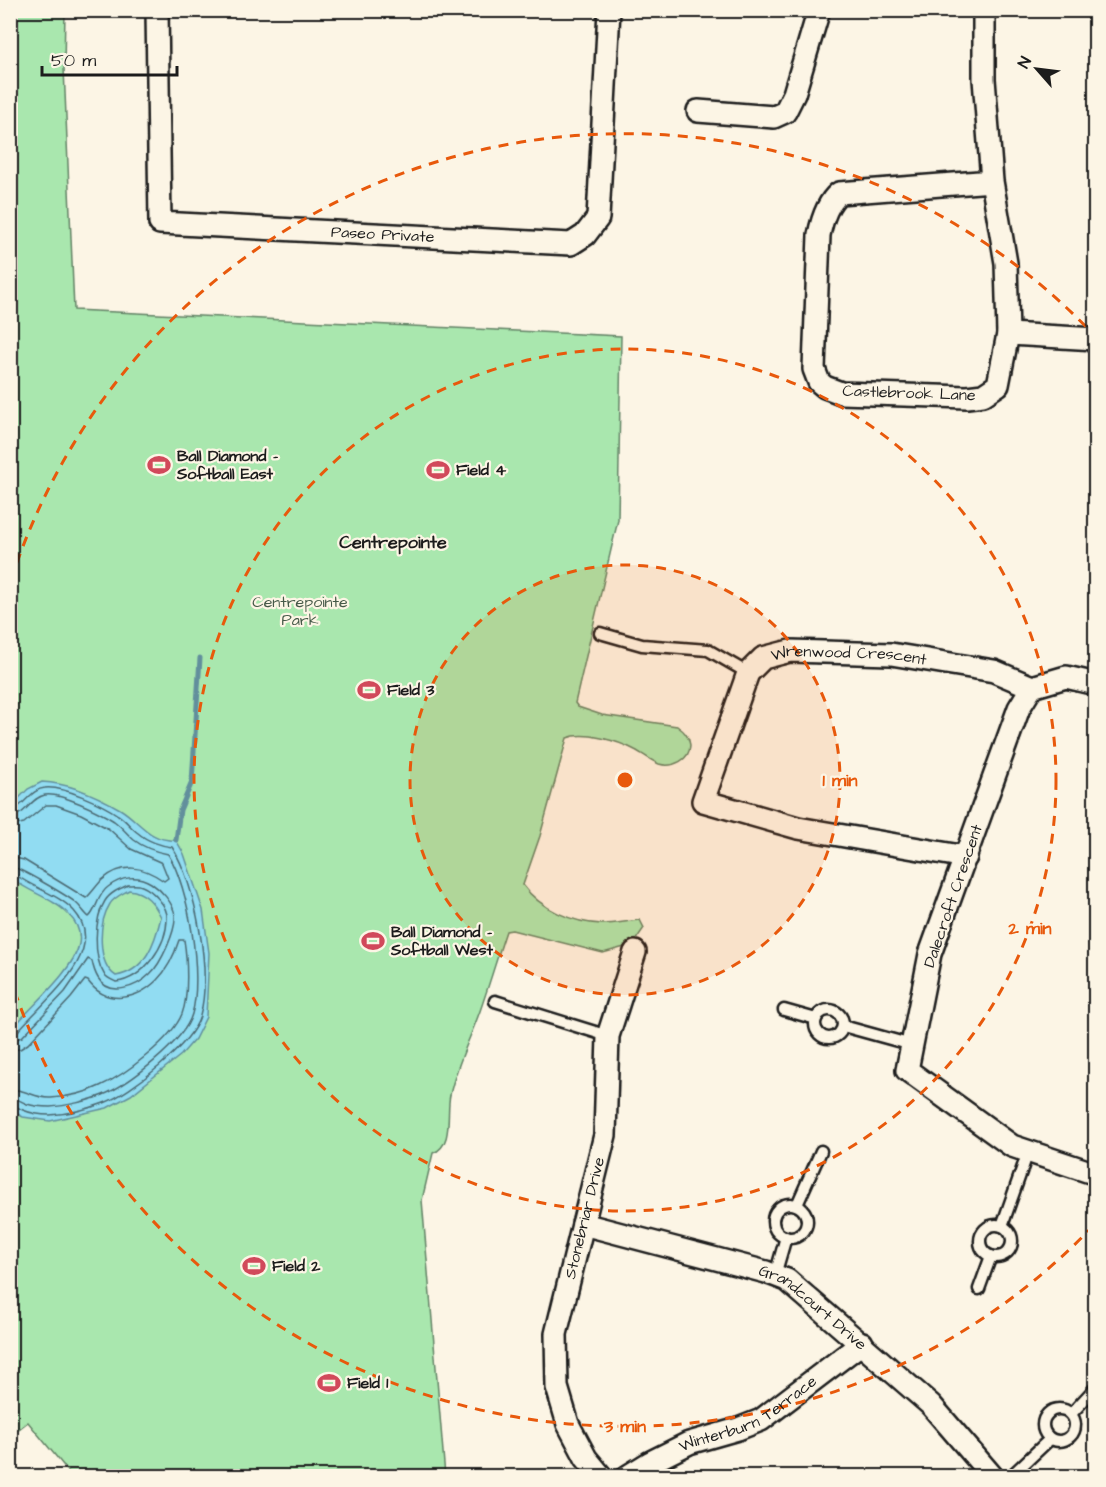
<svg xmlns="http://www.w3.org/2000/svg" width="1106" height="1487" font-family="'Architects Daughter',sans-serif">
	<rect width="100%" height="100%" fill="#fcf5e5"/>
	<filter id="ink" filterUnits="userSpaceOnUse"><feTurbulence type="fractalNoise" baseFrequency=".0167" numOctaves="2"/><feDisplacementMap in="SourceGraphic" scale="12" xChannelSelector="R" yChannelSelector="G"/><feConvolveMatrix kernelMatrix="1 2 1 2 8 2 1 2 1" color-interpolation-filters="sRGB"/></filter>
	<g filter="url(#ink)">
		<path fill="#a9e7ae" stroke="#628265" stroke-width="1.5" d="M65 10 64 68 74 310 621 336 618 520 575 703 578 707 602 715 677 726C684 731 689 736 690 745 690 760 673 768 659 764 651 761 643 754 635 750 618 741 585 731 567 738L540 836 523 885C540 909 573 923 602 924 615 924 628 921 640 920L644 928 635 941 628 946 603 953 512 930 506 931C497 958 489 985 480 1011 470 1039 456 1066 450 1095 446 1112 454 1146 433 1153L422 1200 445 1476H72L28 1422 11 1435V1413L17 1408 10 1399V11Z"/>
		<path fill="#91dcf2" stroke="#628f9c" stroke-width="1.5" fill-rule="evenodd" d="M42 782C69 783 96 795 120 809 140 821 149 842 176 840L184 854 203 910 209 953 206 1017 195 1039 181 1055 131 1095 107 1108 50 1121 23 1117 10 1110 11 1030C29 1008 74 971 79 944 81 933 77 923 69 915 55 899 28 892 11 878V806L28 789ZM129 890C146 892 154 903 161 917 155 942 146 971 116 976 97 964 98 923 110 904 114 897 122 894 129 890Z"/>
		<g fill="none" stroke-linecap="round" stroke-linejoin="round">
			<g stroke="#4b6972" stroke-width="1.5">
				<path d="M10 810C24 808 30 789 45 788 64 786 102 804 118 815 126 820 131 828 138 833 147 841 162 846 172 847 196 884 212 973 200 1016 192 1044 131 1093 104 1103 88 1109 67 1114 50 1115 42 1115 30 1113 23 1110 18 1108 16 1106 10 1105"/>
				<path d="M10 817C26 816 30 798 45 795 60 792 100 812 114 821 121 826 127 834 134 840 143 847 157 852 168 854 189 886 203 977 192 1014 184 1042 129 1084 103 1095 88 1101 66 1106 50 1107 43 1107 33 1106 27 1104 21 1102 18 1098 10 1098"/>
				<path d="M10 826 24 823 46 805H56L81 814 109 829 131 849 162 863 168 878 164 881C143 866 123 862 102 880 96 886 91 894 86 898L24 860 10 857"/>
				<path d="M10 866C18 867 68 896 76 903 81 907 84 913 89 917 97 910 97 895 108 887 121 877 137 874 151 883 160 889 174 903 175 916 176 931 161 964 150 974 137 987 110 998 98 978 95 973 93 966 92 961L88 959 65 992 22 1037 10 1041"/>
				<path d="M10 874 16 875C33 888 60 895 74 911 111 952 42 1002 18 1031L10 1033"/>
				<path d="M128 885C132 885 138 884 142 886 152 890 168 906 167 918 167 945 144 979 116 982 112 980 107 978 104 974 93 957 94 918 105 901 110 893 119 889 128 885Z"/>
				<path d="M10 1050 20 1049 28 1044 71 998 85 980 88 981C106 1006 137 1000 157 980 167 970 175 953 179 940H184C187 958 189 996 182 1014 172 1039 125 1075 100 1086 86 1093 66 1097 51 1098 36 1099 25 1089 10 1089"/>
			</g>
			<polyline stroke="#628f9c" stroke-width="5" points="176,840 180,810 192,782 200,658"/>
			<g stroke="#1c1c1c" stroke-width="15">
				<g id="lane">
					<polyline points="600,633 642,645 708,650 748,673"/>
					<polyline points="495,1001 608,1036"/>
					<polyline points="784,1010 816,1019"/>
					<circle cx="829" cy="1024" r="14"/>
					<polyline points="843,1026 912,1045"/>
					<circle cx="790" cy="1221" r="17"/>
					<polyline points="797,1205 821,1151"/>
					<circle cx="996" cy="1241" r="16"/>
					<polyline points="1002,1226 1028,1152"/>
					<polyline points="775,1275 786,1237"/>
					<polyline points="979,1289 991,1256"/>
					<circle cx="1059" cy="1425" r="16"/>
					<polyline points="1071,1414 1096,1387"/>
					<polyline points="1011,1476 1050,1439"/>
				</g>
			</g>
			<g stroke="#1c1c1c" stroke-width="26">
				<g id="street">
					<path id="s1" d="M157 10 160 223 571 244 585 235 598 218 609 10"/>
					<path d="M984 10V79L992 181 1006 263 1008 334 998 385 983 395 967 397 841 393 825 387 819 382 814 369 819 235C822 220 827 203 839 193L992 181"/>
					<polyline points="698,111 774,117 785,112 794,94 819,10"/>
					<polyline points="1008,334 1096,339"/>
					<polyline points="1096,684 1066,677 1032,687 1019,708 930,954 907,1070 1012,1146 1096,1174"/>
					<path id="s2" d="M966 857 798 828 703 801 748 673 763 658 790 651 891 654 994 671 1032 687"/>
					<path id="s3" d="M583 1224 766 1272 787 1280 931 1405 992 1476"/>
					<path id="s4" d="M601 1476 586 1458 568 1424 557 1387 556 1334 605 1135 608 1036 635 952"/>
					<path id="s5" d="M628 1476 649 1463 689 1443 738 1429 761 1420 862 1343"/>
				</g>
			</g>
			<use href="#lane" stroke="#fcf5e5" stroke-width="10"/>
			<use href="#street" stroke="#fcf5e5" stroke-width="21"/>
		</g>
	</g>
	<circle cx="625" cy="780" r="215" fill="#e8590c" fill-opacity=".12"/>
	<g fill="none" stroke="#e8590c" stroke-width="3" stroke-dasharray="10 8">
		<circle cx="625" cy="780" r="215"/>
		<circle cx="625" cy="780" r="431"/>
		<path d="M1094 1225A646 646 0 0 1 11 980M11 580A646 646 0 0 1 1094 335"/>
	</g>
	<defs>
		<g id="stadium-bare" transform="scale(1.8)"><path d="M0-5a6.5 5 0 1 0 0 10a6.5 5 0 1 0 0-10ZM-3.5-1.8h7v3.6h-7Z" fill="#d1495b" stroke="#fcf5e5" stroke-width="2.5" paint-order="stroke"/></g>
	</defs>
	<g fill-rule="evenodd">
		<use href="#stadium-bare" x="159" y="465"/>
		<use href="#stadium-bare" x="438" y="470"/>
		<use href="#stadium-bare" x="369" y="690"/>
		<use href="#stadium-bare" x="373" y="941"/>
		<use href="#stadium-bare" x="254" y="1266"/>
		<use href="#stadium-bare" x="329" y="1383"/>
	</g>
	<g text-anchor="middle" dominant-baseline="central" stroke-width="4.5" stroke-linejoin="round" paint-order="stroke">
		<g font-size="16" fill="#1c1c1c" stroke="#fcf5e5">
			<text stroke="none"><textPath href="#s1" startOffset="436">Paseo Private</textPath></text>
			<text transform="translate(909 393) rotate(2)">Castlebrook Lane</text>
			<text stroke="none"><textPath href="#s2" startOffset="513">Wrenwood Crescent</textPath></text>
			<text transform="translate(953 896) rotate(-71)">Dalecroft Crescent</text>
			<text stroke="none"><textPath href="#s4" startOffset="273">Stonebriar Drive</textPath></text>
			<text stroke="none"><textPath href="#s3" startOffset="248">Grandcourt Drive</textPath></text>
			<text stroke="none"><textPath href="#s5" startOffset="136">Winterburn Terrace</textPath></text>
		</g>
		<g font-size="16" font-weight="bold" fill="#1c1c1c" stroke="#fcf5e5" text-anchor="start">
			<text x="177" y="456">Ball Diamond -<tspan x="177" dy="18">Softball East</tspan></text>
			<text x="456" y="470">Field 4</text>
			<text x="387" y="690">Field 3</text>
			<text x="391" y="932">Ball Diamond -<tspan x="391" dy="18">Softball West</tspan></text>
			<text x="272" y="1266">Field 2</text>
			<text x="347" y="1383">Field 1</text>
		</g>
		<g font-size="16" fill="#465948" stroke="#fcf5e5">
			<text x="300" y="602">Centrepointe<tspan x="300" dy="18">Park</tspan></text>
		</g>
		<g font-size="18" font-weight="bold" fill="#1c1c1c" stroke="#fcf5e5">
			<text x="393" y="542">Centrepointe</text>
		</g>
	</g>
	<circle cx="625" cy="780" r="9" fill="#e8590c" stroke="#fcf5e5" stroke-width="3"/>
	<g font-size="18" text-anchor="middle" font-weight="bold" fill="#e8590c" stroke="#fcf5e5" stroke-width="4.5" stroke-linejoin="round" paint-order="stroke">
		<text x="840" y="786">1 min</text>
		<text x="1030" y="934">2 min</text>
		<text x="625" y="1432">3 min</text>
	</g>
	<rect width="1106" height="1487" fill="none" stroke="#fcf5e5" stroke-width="36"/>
	<rect x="18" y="18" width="1070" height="1451" fill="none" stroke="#1c1c1c" stroke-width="2" filter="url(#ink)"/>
	<g transform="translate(1037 69) rotate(298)" stroke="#fcf5e5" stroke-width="4.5" paint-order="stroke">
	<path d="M0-4.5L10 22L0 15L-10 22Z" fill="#1c1c1c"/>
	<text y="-9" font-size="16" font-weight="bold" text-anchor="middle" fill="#1c1c1c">N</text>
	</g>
	<path d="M42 66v9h135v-9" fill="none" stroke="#1c1c1c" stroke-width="3"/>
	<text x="51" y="66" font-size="18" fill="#1c1c1c" stroke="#fcf5e5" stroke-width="4.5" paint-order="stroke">50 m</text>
</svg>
